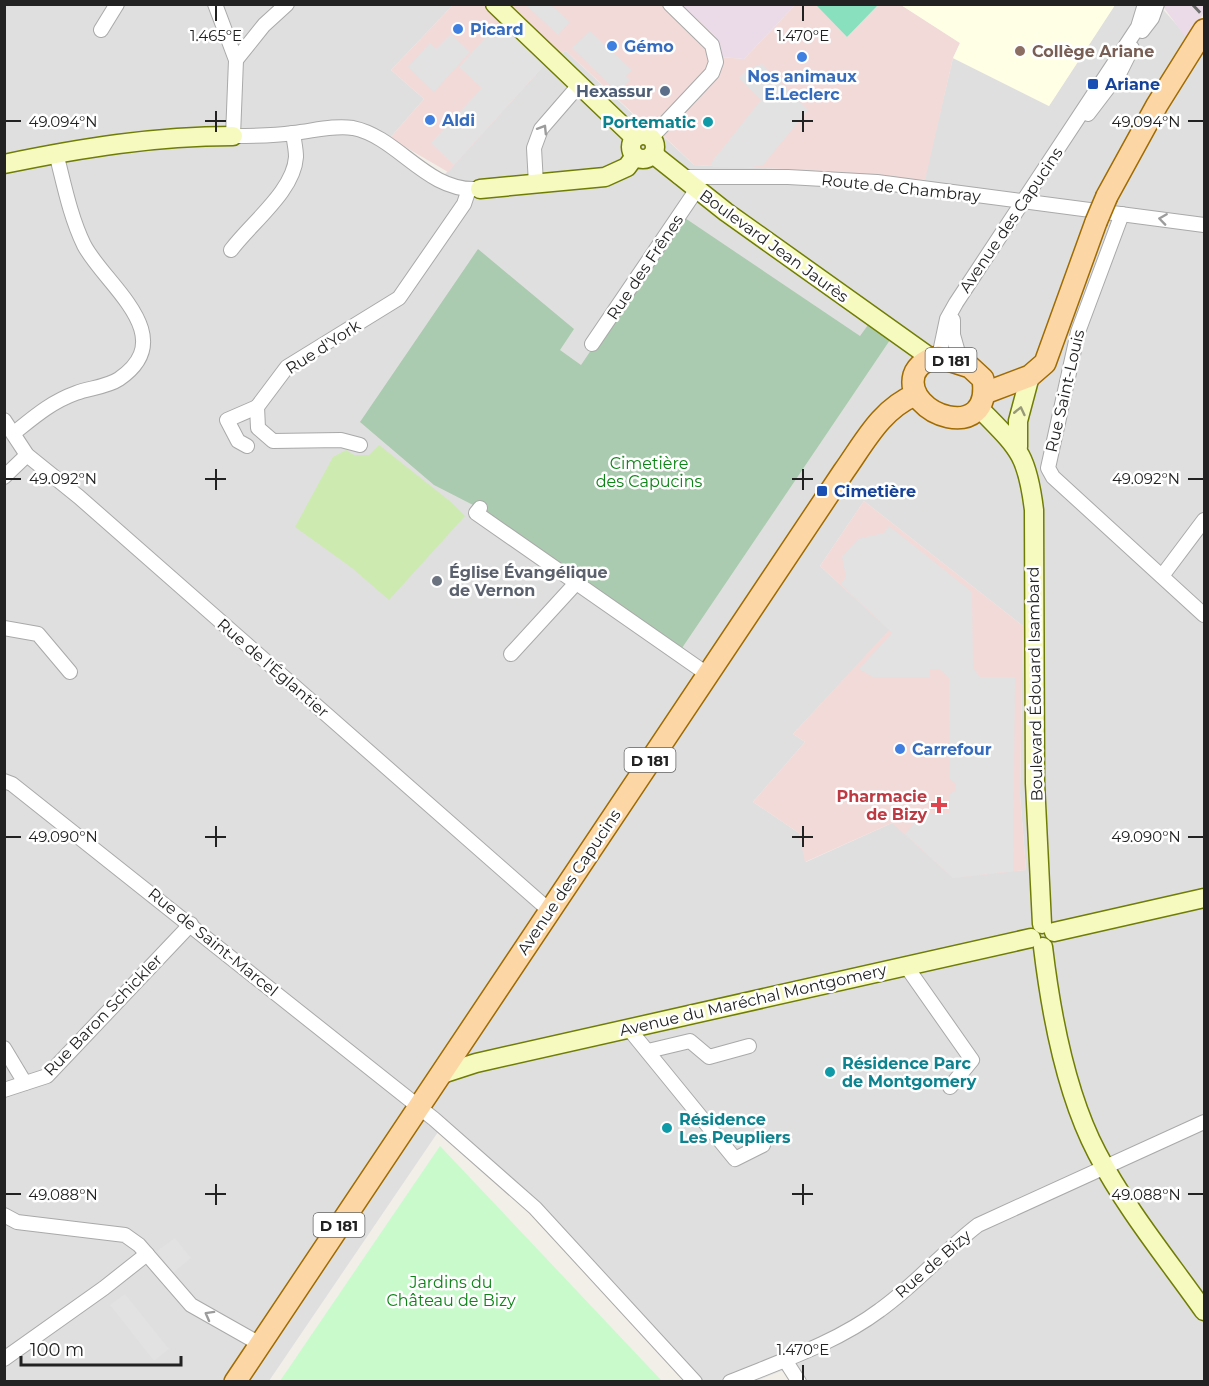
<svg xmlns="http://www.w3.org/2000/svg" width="1209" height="1386" font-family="Montserrat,sans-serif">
	<rect width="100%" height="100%" fill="#f2efe9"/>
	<path fill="#e0dfdf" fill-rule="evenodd" d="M1158 4 1204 55V1381L793 1382 787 1372 781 1371 756 1381H688L522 1202 438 1132 269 1381 5 1382V5H453L391 70 424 99 390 138 436 184 548 61 566 51 639 120 647 121 694 165 826 171 924 180 953 58 1049 106 1115 5ZM864 501 1023 626 1020 794 1026 870 1013 871 892 823 806 862 799 833 753 802 805 742 793 734 890 630 820 566Z"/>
	<g fill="#f2dad9">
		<polygon points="453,5 682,5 715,36 722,57 744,59 795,5 816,5 847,37 878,5 901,5 960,43 953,58 925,180 826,171 694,165 648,121 640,120 566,51 548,61 448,172 390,138 424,99 391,70"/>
		<polygon points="864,501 1023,626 1020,794 1026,870 953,878 892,823 805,862 799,833 753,802 805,742 793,734 889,630 820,566"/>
	</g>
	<g fill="#ebdbe8">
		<polygon points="682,5 795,5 744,59 722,57 715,36"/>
		<polygon points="1162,5 1204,5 1204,12 1187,39"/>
	</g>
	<polygon fill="#ffffe5" points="901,5 1115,5 1049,106 953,58 960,43"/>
	<polygon fill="#cdebb0" points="379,445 451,502 465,516 389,600 352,568 295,527 333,457 346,450 354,455 369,455"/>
	<polygon fill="#aacbaf" points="682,216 860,336 868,325 890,340 682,648 490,519 475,506 434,485 360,422 478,249 574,329 560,350 581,365"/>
	<polygon fill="#c8facc" points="440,1146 662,1381 280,1381"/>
	<polygon fill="#88e0be" points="816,5 878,5 847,37"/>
	<g fill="#e2e2e2">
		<polygon points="526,5 551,5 570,22 558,35"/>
		<polygon points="508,26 548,61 454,165 431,143 482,88 459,67 495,27 502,33"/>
		<polygon points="590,31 632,70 626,76 630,80 617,92 572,48"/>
		<polygon points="451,34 470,52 434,92 408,67 430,43 436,49"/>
		<polygon points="762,64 808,110 763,165 746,168 713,167 711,163 761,100 739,78 748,69"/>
		<polygon points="889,526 972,592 973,668 980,677 1015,677 1013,871 953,878 905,834 923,814 950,813 950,794 956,790 956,784 950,779 949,678 939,669 930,669 930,677 873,677 859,669 892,633 841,584 846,577 842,557 858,539 884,533"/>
		<polygon points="175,1238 191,1258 173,1273 157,1251"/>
		<polygon points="125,1294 169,1349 154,1361 110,1305"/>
	</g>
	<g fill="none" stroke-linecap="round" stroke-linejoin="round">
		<g stroke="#a9a9a9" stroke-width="16">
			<g id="street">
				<polyline points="215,4 236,60"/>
				<path d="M287 4 264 25 236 60 233 136C253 136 273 136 293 133 313 131 333 125 353 128 398 137 426 191 476 189"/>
				<polyline points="101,30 117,4"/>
				<polyline points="1142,31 1152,18 1157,4"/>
				<polyline points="1088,114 1120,72 1132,48"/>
				<polyline points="651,138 712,73 716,62 712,45 670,4"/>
				<polyline points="679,177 788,177 877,182 1204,225"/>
				<polyline points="536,184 534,148 541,129 580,84"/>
				<polyline points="1122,214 1078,332 1048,468 1053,477 1204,615"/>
				<path d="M231 250C251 223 294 191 296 157 296 149 294 141 293 133"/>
				<polyline points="953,320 953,335 961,363"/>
				<polyline points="592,344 697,189"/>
				<polyline points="939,357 947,319 956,303 1138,27 1145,4"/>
				<polyline points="4,420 27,455 79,497 550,911"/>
				<path d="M14 433C34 417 51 402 76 393 89 388 107 387 119 379 182 336 104 284 84 245 70 216 64 184 56 153"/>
				<polyline points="360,445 341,440 273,441 258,428 257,407 287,367 399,298 464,204 469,189"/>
				<polyline points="247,446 238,441 227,420 257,407"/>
				<polyline points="4,477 27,455"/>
				<polyline points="480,508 476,513 707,674"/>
				<polyline points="1162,576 1204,520"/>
				<polyline points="4,628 38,634 70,672"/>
				<polyline points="511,654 577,582"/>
				<polyline points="4,781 12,784 434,1119 535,1208 695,1382"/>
				<polyline points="906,966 972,1060 950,1087"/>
				<polyline points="629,1029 735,1159 763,1145"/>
				<polyline points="4,1048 25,1083"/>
				<polyline points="648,1051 690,1041 709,1057 749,1046"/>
				<polyline points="4,1090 47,1076 191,924"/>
				<polyline points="4,1215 17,1222 125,1235 139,1245 191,1305 260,1344"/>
				<polyline points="4,1359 104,1288 147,1254"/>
				<polyline points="785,1360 799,1382"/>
				<path d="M730 1382C781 1361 836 1343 880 1310 915 1285 944 1251 978 1225L1204 1122"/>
			</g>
		</g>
		<g stroke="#707d05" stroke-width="21">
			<g id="secondary">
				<polyline points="495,4 635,138"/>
				<circle cx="643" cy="147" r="12"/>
				<polyline points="653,154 726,212 931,358"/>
				<path d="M4 164C81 148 155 136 233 136"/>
				<polyline points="480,189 605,177 627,167 635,156"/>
				<path d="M980 409C1018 448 1027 453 1034 510L1035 783 1042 924"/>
				<polyline points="1018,447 1018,421 1030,376"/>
				<polyline points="1054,932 1204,898"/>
				<path d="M1043 947C1051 1014 1066 1094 1097 1153 1126 1209 1168 1260 1204 1311"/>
				<polyline points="439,1075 476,1063 1031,938"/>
			</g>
		</g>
		<g stroke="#a06b00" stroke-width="24">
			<g id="primary">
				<polyline points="1107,196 1157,105 1204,30"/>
				<path d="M939 357 970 367 983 379C993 445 903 415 914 375 917 365 929 358 939 357Z"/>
				<polyline points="985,393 1030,376 1045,363 1096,222"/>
				<path d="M235 1382 844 471C864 443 881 409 915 395"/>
			</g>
		</g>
		<use href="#street" stroke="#fff" stroke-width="14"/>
		<use href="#secondary" stroke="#f7fabf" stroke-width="18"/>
		<use href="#primary" stroke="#fcd6a4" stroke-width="21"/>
		<polyline stroke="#707070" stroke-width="3" stroke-dasharray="12 12" stroke-linecap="butt" points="1192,4 1204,17"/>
		<g stroke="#a06b00" stroke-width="24" stroke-linecap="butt">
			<polyline id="primary-bridge" points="1096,222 1107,196"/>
		</g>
		<use href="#primary-bridge" stroke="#fcd6a4" stroke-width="21"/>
	</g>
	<defs><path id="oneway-chevron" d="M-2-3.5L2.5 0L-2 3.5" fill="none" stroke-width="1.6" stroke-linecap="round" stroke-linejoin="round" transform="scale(1.5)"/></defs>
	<g stroke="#9c9c9c">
		<use href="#oneway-chevron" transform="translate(543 129) rotate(-58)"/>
		<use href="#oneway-chevron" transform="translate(1163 219) rotate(-172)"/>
		<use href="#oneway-chevron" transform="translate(209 1315) rotate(-151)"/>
	</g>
	<use stroke="#979978" href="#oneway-chevron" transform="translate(1020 411) rotate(-77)"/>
	<path fill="none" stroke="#222" stroke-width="2" d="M216 6V21M803 6V21M216 111V132M803 111V132M6 121H21M205 121H226M792 121H813M1188 121H1203M216 469V490M803 469V490M6 479H21M205 479H226M792 479H813M1188 479H1203M216 826V847M803 826V847M6 837H21M205 837H226M792 837H813M1188 837H1203M216 1184V1205M803 1184V1205M6 1194H21M205 1194H226M792 1194H813M1188 1194H1203M803 1365V1380"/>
	<g fill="#3f7fe0" stroke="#fff" stroke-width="2">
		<circle cx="458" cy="29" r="6"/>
		<circle cx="612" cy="46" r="6"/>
		<circle cx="802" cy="57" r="6"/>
		<circle cx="430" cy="120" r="6"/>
		<circle cx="900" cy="749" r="6"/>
	</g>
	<circle fill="#8d6e63" stroke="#fff" stroke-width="2" cx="1020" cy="51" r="6"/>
	<g fill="#1a4fb4" stroke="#fff" stroke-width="2">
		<rect x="1087" y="78" width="12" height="12" rx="3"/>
		<rect x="816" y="485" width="12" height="12" rx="3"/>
	</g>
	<circle fill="#5c6f8a" stroke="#fff" stroke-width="2" cx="665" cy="91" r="6"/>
	<g fill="#0f9aa8" stroke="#fff" stroke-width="2">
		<circle cx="708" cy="122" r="6"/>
		<circle cx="830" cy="1072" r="6"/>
		<circle cx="667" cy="1128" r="6"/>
	</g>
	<circle fill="#6b7280" stroke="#fff" stroke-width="2" cx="437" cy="581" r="6"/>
	<path fill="#e0444e" stroke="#fff" stroke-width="2" d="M936 796h6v6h6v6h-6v6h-6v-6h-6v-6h6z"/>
	<g text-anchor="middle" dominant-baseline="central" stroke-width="5" stroke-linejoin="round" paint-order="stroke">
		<g fill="#fff" stroke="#646464" stroke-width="1.5">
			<rect x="925.5" y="348" width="51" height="24" rx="4.5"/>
			<rect x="624.5" y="748" width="51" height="24" rx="4.5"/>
			<rect x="313.5" y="1213" width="51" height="24" rx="4.5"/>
		</g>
		<g font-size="15" font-weight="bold" fill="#222">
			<text x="951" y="360">D 181</text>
			<text x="650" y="760">D 181</text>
			<text x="339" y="1225">D 181</text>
		</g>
		<g font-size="16" font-weight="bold" fill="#366cbe" stroke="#fff" text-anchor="start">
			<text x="470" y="29">Picard</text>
			<text x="624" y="46">Gémo</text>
			<text x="802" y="76" text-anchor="middle">Nos animaux<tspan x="802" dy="18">E.Leclerc</tspan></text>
			<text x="442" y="120">Aldi</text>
			<text x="912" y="749">Carrefour</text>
		</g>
		<g font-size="16" font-weight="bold" fill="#785e54" stroke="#fff" text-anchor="start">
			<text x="1032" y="51">Collège Ariane</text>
		</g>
		<g font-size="16" font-weight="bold" fill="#164399" stroke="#fff" text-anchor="start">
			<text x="1105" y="84">Ariane</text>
			<text x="834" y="491">Cimetière</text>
		</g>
		<g font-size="16" font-weight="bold" fill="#4e5e75" stroke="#fff" text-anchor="end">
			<text x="653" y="91">Hexassur</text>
		</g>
		<g font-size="16" font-weight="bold" fill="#0d838f" stroke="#fff" text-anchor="start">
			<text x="696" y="122" text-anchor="end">Portematic</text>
			<text x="842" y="1063">Résidence Parc<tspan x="842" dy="18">de Montgomery</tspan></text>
			<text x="679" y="1119">Résidence<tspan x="679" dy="18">Les Peupliers</tspan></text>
		</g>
		<g font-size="16" fill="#222" stroke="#fff">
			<text transform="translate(901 188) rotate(6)">Route de Chambray</text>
			<text transform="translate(1011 220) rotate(-56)">Avenue des Capucins</text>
			<text transform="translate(774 246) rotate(36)">Boulevard Jean Jaurès</text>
			<text transform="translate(645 267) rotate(-56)">Rue des Frênes</text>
			<text transform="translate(323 347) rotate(-33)">Rue d'York</text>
			<text transform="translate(1065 391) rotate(-77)">Rue Saint-Louis</text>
			<text transform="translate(273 668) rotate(41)">Rue de l'Églantier</text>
			<text transform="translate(1035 684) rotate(-91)">Boulevard Édouard Isambard</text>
			<text transform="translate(569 882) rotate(-56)">Avenue des Capucins</text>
			<text transform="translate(213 942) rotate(39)">Rue de Saint-Marcel</text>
			<text transform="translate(753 1000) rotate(-13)">Avenue du Maréchal Montgomery</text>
			<text transform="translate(103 1015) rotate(-46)">Rue Baron Schickler</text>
			<text transform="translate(933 1264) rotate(-41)">Rue de Bizy</text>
		</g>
		<g font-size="16" fill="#0c8416" stroke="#fff">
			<text x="649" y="463">Cimetière<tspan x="649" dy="18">des Capucins</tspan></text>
			<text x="451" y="1282">Jardins du<tspan x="451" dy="18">Château de Bizy</tspan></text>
		</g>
		<g font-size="16" font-weight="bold" fill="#5b616d" stroke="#fff" text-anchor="start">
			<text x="449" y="572">Église Évangélique<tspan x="449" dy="18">de Vernon</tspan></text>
		</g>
		<g font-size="16" font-weight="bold" fill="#be3a42" stroke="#fff" text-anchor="end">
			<text x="927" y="796">Pharmacie<tspan x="927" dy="18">de Bizy</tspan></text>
		</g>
	</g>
	<g font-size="15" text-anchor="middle" fill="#222" stroke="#fff" stroke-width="5" stroke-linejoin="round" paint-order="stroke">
		<text x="216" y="41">1.465°E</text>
		<text x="803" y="41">1.470°E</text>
		<text x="63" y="127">49.094°N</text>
		<text x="1146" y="127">49.094°N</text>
		<text x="63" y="484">49.092°N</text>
		<text x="1146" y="484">49.092°N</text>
		<text x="63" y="842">49.090°N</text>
		<text x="1146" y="842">49.090°N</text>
		<text x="63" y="1200">49.088°N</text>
		<text x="1146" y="1200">49.088°N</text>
		<text x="803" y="1355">1.470°E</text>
	</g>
	<rect width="1209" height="1386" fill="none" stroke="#222222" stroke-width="12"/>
	<path d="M21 1356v9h160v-9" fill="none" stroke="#222222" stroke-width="3"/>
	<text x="30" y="1356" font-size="18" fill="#222222" stroke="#ffffff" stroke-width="4.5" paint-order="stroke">100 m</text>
</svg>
